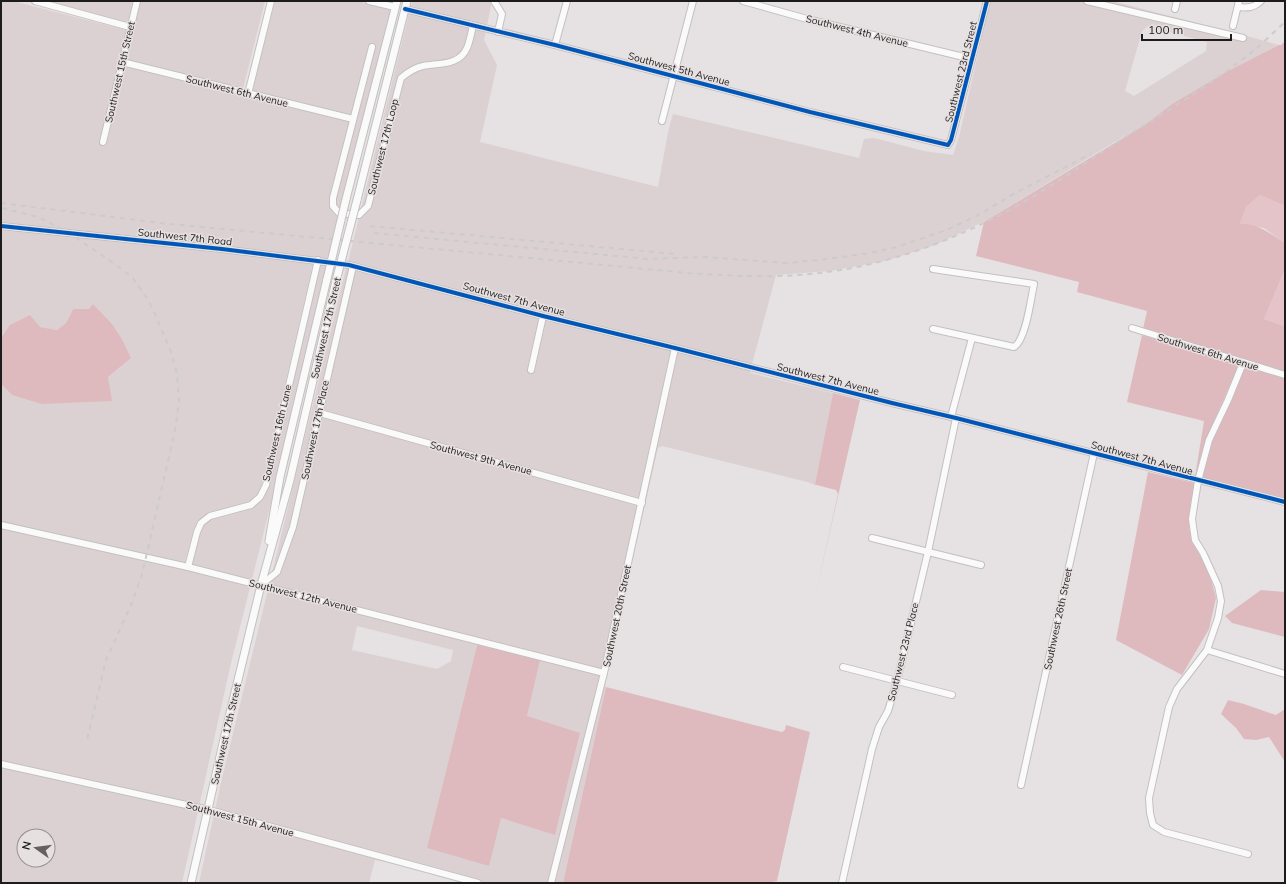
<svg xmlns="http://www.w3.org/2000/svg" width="1286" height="884" font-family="Mulish,sans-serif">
	<rect width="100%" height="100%" fill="#e6e1e2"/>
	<g fill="#dcd1d2" fill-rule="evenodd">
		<polygon points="1,1 13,1 126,30 99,144 106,146 124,66 241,96 241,95 356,123 357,117 252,91 275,1 358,1 391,10 343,195 328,259 222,246 1,223"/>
		<polygon points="50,1 133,1 128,23"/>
		<polygon points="140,1 265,1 243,89 126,60"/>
		<path d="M412 1H492L484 40 497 65 480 142 658 187 668 132 673 114 859 158 864 139 874 138 924 151 953 155 959 137 990 1H1076L1245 42 1246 36 1100 1H1112L1247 36 1279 45 1226 72 1172 104 1146 124 1111 144 989 219 935 245 885 261 830 271 776 275 752 364 544 313 348 262ZM1148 26 1207 42 1206 51 1134 96 1125 91 1142 31Z"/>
		<path d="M1 229 221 252 313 263 262 484 257 495 249 503 209 513 198 521 193 532 183 568 190 570 200 534 204 525 212 519 253 508 264 498 269 487 320 264 327 265 276 483 231 663 182 883H1V384L12 395 111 401 108 377 131 358 122 339 111 324 93 304 89 309H73L66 323 57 330 40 327 1 337ZM24 836H48V860H24Z"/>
		<path d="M346 268 751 370 750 373 833 393 815 484 662 446 658 448 604 684 606 687 563 883H476L422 868 375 860 369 883H199L220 787ZM357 626 453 650 451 661 437 669 352 650ZM580 733 555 834 501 818Z"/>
	</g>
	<g fill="#e4c4c8">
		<polygon points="1260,195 1285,206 1285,243 1264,228 1240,224 1246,207"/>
		<polygon points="1285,269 1285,347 1283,343 1284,326 1264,319"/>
	</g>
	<g fill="#debabf">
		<path d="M1285 41V206L1260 195 1246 207 1240 224C1258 223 1271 234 1285 243V269L1264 319 1284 326 1285 372 1143 329 1147 311 1077 292 1079 282 976 256 984 222 1146 124 1172 104 1226 72 1279 45H1281Z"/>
		<polygon points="93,304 112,324 122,339 131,358 108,377 112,401 42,404 12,395 1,384 1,338 10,325 30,315 40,327 57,330 66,323 73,309 89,309"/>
		<polygon points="1142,335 1239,365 1206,439 1195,477 1204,421 1127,402"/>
		<polygon points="1245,367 1285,378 1285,499 1202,478 1212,442"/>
		<polygon points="833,393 860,400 814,601 838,494 836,490 809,483 815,484"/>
		<polygon points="1148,472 1194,483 1189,527 1192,542 1208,568 1216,598 1209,629 1182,675 1116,640"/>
		<polygon points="1261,590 1285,592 1285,637 1232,623 1225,616"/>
		<polygon points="478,642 540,660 527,716 580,733 555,835 501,818 489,866 427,848"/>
		<polygon points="606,687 782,732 785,730 786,725 810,732 777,881 768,883 563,883"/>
		<polygon points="1228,700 1244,704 1276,715 1285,709 1285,762 1269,737 1256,740 1244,739 1236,728 1221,714"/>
	</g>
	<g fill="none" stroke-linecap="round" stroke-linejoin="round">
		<g stroke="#c3c0c0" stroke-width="8">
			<g id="minor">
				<polyline points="35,1 130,27"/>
				<polyline points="369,1 395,7"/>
				<polyline points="494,1 502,14 498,32"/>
				<polyline points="743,1 807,19 972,59"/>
				<polyline points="1087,1 1243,38"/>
				<path d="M1238 7C1247 8 1254 8 1261 1"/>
				<polyline points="405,9 555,45 810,112 948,145 951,140 987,1"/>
				<polyline points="1175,9 1177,1"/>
				<polyline points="1233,26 1239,1"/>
				<polyline points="555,45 567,1"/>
				<path d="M372 47 333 198V206L339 213 359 215 368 206 401 78C408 72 414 68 423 66 439 63 459 66 467 48 470 41 471 33 473 26"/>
				<polyline points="122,62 353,119"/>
				<polyline points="248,94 271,1"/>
				<polyline points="662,121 693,1"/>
				<polyline points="103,142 137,1"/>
				<polyline points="1,226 222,249 349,265 543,316 675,348 892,403 956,418 1285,502"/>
				<path d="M933 269 1034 284C1031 298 1026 340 1014 347L933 329"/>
				<polyline points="1132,328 1285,375"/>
				<polyline points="1243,363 1228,400 1209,440 1198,481 1192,519 1195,540 1203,553 1218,586 1221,601 1218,618 1207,650 1177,689 1169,707 1149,798 1150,813 1153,825 1164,832 1248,854"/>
				<polyline points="531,370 543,316"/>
				<polyline points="320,413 642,503"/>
				<polyline points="951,417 972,338"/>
				<polyline points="1,525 188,567 604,673"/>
				<polyline points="872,538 981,565"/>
				<polyline points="188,567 197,532 201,523 210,516 251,505 260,497 266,485 318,260"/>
				<polyline points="261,585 277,572 293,527 353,266"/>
				<polyline points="1207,650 1285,674"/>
				<polyline points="843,667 952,695"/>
				<polyline points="1,764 209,810 478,883"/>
				<polyline points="1021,785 1094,453"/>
				<polyline points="551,883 604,673 675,348"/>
				<polyline points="842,883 872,749 879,727 888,711 897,681 928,552 956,418"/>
			</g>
		</g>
		<g stroke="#c3c0c0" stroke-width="9">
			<g id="major">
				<polyline points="346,199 397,1"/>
				<polyline points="357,200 407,1"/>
				<polyline points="269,541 280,477 327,279"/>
				<polyline points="191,883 230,713 261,585 290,480 336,281"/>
			</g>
		</g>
		<use href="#minor" stroke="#fbfafb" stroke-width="6"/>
		<use href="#major" stroke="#fbfafb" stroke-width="7"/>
		<g stroke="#cccbcb" stroke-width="2" stroke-dasharray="5 5" stroke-linecap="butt">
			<path d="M1 203 160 223 688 273C718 275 748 277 778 276 856 274 927 252 996 217 1038 196 1077 168 1116 143 1164 113 1214 83 1258 47 1267 39 1276 30 1285 22"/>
			<polyline points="2,208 38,217 69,233 112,262 132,277 145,295 155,314 171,352 177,374 179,401 175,430 146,557 141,578 131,605 106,660 87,740"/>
			<polyline points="370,226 676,254"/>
			<polyline points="374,233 648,259 705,257 787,263 819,260 870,253 897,247 949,229 980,214 1017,192 1091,154"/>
		</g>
		<g stroke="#c3c0c0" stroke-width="9" stroke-linecap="butt">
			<g id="major-bridge">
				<polyline points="327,279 346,199"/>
				<polyline points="336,281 357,200"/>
			</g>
		</g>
		<use href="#major-bridge" stroke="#fbfafb" stroke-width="7"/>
		<g stroke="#e7e0e1" stroke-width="6">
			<g id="cycleway">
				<polyline points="405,9 555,45 810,112 948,145 951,140 987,1"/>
				<polyline points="1,226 222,249 349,265 543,316 675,348 892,403 956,418 1285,502"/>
			</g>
		</g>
		<use href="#cycleway" stroke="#0057b8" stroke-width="4"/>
	</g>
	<g text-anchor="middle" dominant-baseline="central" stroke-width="3" stroke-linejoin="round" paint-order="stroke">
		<g font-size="10" fill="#1e1b1c" stroke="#e7e0e1">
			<text transform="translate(857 31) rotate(14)">Southwest 4th Avenue</text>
			<text transform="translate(679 69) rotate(15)">Southwest 5th Avenue</text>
			<text transform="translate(120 72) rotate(-77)">Southwest 15th Street</text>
			<text transform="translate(961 72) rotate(-76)">Southwest 23rd Street</text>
			<text transform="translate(237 91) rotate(14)">Southwest 6th Avenue</text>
			<text transform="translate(383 147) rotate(-76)">Southwest 17th Loop</text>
			<text transform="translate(185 237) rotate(6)">Southwest 7th Road</text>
			<text transform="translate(514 299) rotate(15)">Southwest 7th Avenue</text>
			<text transform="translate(326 328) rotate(-77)">Southwest 17th Street</text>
			<text transform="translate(1208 352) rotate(17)">Southwest 6th Avenue</text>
			<text transform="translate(828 379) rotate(14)">Southwest 7th Avenue</text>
			<text transform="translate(315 430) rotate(-78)">Southwest 17th Place</text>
			<text transform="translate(277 433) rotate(-77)">Southwest 16th Lane</text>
			<text transform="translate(481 458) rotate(15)">Southwest 9th Avenue</text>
			<text transform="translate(1142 458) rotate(15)">Southwest 7th Avenue</text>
			<text transform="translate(303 596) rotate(14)">Southwest 12th Avenue</text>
			<text transform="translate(617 616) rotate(-78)">Southwest 20th Street</text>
			<text transform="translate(1058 619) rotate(-78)">Southwest 26th Street</text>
			<text transform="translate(903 652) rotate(-76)">Southwest 23rd Place</text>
			<text transform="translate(226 734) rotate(-77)">Southwest 17th Street</text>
			<text transform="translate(240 819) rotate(15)">Southwest 15th Avenue</text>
		</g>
	</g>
	<rect width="1286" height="884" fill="none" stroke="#1e1b1c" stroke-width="4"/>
	<g transform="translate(36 848) rotate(284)"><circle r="19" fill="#e7e0e1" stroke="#979192"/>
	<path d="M0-3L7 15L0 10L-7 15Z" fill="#646061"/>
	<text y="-6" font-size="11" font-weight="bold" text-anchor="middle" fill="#1e1b1c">N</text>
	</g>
	<path d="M1142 34v6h89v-6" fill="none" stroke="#1e1b1c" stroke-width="2"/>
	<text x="1148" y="34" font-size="12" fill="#1e1b1c" stroke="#e7e0e1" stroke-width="3" paint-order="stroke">100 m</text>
</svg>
